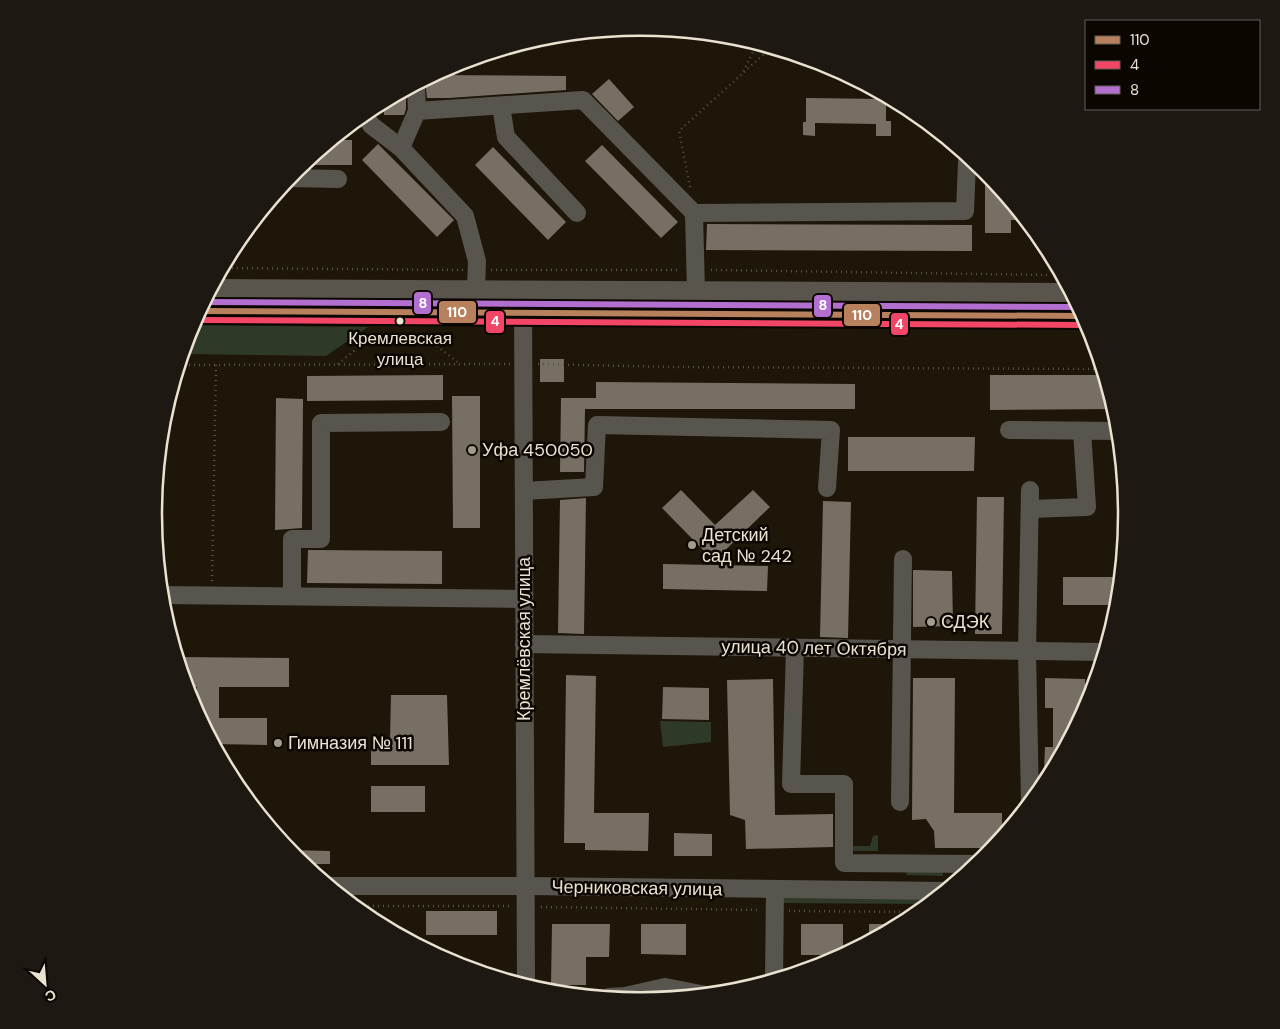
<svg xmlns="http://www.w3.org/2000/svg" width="1280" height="1029" font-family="'DM Sans',sans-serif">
	<rect width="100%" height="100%" fill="#1e1608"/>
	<g fill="#2f3928">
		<polygon points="192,325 368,327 326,356 182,354"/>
		<polygon points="660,721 711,722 711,742 663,747"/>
		<polygon points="878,835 878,851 850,851 850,846 870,846 873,836"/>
		<polygon points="907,871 943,871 943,876 906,875"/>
		<polygon points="784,894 939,896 929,904 784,903"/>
	</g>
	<g fill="#786f64">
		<polygon points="434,75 566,76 566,90 449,98 427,98 425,80"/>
		<polygon points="609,79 634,107 618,121 592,94"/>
		<polygon points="406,90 406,109 404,115 384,115 384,102"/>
		<polygon points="806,98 886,99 886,121 891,121 891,136 876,136 876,124 815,123 815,136 803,135 803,122 806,122"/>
		<polygon points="332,140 352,140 352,165 302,165"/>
		<polygon points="378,144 454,220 437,237 362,160"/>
		<polygon points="602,145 678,222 661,238 585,161"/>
		<polygon points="493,147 566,222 548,240 475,165"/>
		<polygon points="985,171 1016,209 1016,220 1011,220 1011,233 985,233"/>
		<polygon points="707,224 972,225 972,251 706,250"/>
		<rect x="540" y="359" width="24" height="23"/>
		<polygon points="443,375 443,400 307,401 307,376"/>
		<polygon points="990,375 1104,375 1114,409 990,410"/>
		<polygon points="596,382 855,384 855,409 585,409 584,472 560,472 561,398 596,398"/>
		<polygon points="452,396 480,396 480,528 453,528"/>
		<polygon points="276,398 303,399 302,528 275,530"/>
		<polygon points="848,437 975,437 974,471 848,471"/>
		<polygon points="681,490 715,525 753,490 770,507 714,561 662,508"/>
		<polygon points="977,497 1004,497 1002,634 975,634"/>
		<polygon points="586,498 584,634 558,633 560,500"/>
		<polygon points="823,501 851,502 848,638 820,637"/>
		<polygon points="308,550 442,551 442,584 307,583"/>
		<polygon points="663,564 768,566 767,591 663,589"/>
		<polygon points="913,570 952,571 953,626 913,627"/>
		<polygon points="1063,577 1121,577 1118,605 1063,605"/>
		<polygon points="177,657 289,658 289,687 219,687 219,718 267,718 267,745 213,744 196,712 197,687 186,687"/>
		<polygon points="566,675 596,676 594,813 649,813 648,851 585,850 585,843 564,843"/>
		<polygon points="913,678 955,678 954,813 1002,813 1002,837 993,848 935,848 934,831 926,819 912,820"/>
		<polygon points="1045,678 1085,679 1085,709 1077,709 1076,726 1053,771 1044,771 1045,747 1053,747 1053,708 1045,708"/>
		<polygon points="773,679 775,815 833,814 833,847 746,849 745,820 730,815 727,680"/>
		<polygon points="663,687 709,688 709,720 662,719"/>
		<polygon points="391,695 447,695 449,765 371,765 371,740 390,740"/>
		<rect x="371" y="786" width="54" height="26"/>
		<polygon points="674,833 712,834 712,856 674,856"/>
		<polygon points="289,850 330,851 330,864 302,864"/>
		<rect x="426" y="911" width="71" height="24"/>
		<polygon points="552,924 610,924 609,957 586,957 586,985 551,985"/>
		<polygon points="641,924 686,924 686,955 641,954"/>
		<rect x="801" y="924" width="42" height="31"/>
		<polygon points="869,924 902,924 869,942"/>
	</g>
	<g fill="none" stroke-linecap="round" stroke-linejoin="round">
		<g stroke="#555249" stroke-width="2.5" stroke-dasharray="1 4" stroke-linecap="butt">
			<polyline points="744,72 771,48"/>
			<polyline points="690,187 679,131 742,74 757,44"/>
			<polyline points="222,268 463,270"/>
			<polyline points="491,270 681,270"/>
			<polyline points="711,270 1050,275"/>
			<polyline points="338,364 369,339 428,339 460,364"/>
			<polyline points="538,364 671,367 1102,369"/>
			<polyline points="179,365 510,364"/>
			<polyline points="212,581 216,365"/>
			<polyline points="353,906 511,906"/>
			<polyline points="541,907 761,910"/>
			<polyline points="789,911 920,912"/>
		</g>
		<g stroke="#58554f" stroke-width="18">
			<polyline points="416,85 417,111"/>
			<polyline points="501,106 506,137 577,213"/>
			<polyline points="364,114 371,125 401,148 465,216 477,261 476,291"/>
			<polyline points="401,148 417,111 583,100 694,213 696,292"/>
			<polyline points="289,178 338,179"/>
			<polyline points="694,213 965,211 967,162 974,161"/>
			<polyline points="523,302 526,986"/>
			<polyline points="1009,430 1119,431"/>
			<polyline points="524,491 594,487 597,425 831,430 827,488"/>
			<polyline points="1030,509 1087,507 1082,431"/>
			<polyline points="161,595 524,599"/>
			<polyline points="292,596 292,539 321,539 321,423 441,422"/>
			<polyline points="524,644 1105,652"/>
			<polyline points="795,648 791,784 844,784 844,863 978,864"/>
			<polyline points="900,802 903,559"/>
			<polyline points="1030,803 1027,651 1030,490"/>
			<polyline points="329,886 525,886 945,891"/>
			<polyline points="774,980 775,890"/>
			<polyline points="609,998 609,997 625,996 665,987 706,995"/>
		</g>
		<g stroke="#5a554c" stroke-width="22">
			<polyline points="211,290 1072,294"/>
			<polyline points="199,311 1083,316"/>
		</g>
		<g stroke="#0b0600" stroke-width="10">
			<polyline id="bus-1" points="199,311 1083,316"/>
		</g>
		<g stroke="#0b0600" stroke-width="10">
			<polyline id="bus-2" points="199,320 1083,325"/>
		</g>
		<g stroke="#0b0600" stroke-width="10">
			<polyline id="bus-3" points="204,302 1079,307"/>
		</g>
		<use href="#bus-1" stroke="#b6815c" stroke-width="6"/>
		<use href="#bus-2" stroke="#f34667" stroke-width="6"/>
		<use href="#bus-3" stroke="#b36fd0" stroke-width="6"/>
	</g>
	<circle fill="#eae2d1" stroke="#0b0600" stroke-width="2" cx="400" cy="321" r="4.5"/>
	<g fill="#a39b8b" stroke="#0b0600" stroke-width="2">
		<circle cx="472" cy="450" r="5"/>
		<circle cx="692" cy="545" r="5"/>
		<circle cx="931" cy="622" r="5"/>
		<circle cx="278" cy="743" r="5"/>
	</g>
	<g text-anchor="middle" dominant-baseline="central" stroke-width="5" stroke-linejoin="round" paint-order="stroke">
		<g font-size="17" fill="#eae2d1" stroke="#0b0600">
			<text x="400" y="338">Кремлевская<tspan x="400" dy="21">улица</tspan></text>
		</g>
		<g font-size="18" fill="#eae2d1" stroke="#0b0600" text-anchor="start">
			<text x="482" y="450">Уфа 450050</text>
			<text x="702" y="535">Детский<tspan x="702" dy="21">сад № 242</tspan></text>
			<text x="941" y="622">СДЭК</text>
			<text x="288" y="743">Гимназия № 111</text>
		</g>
		<g font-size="18" fill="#eae2d1" stroke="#0b0600">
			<text transform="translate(524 639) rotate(-90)">Кремлёвская улица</text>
			<text transform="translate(814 648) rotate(1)">улица 40 лет Октября</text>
			<text transform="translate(637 888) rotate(1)">Черниковская улица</text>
		</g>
	</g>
	<path d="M0 0H1280V1029H0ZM162 514a478 478 0 1 1 956 0a478 478 0 1 1-956 0Z" fill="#1d1811" fill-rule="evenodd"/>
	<path fill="none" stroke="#eae2d1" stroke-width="2.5" d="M162 514a478 478 0 1 1 956 0a478 478 0 1 1-956 0Z"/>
	<g stroke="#0b0600" stroke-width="2">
		<rect x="413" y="291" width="19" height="24" rx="5" fill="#b36fd0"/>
		<rect x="813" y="294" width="19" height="24" rx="5" fill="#b36fd0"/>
		<rect x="438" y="300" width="39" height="24" rx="5" fill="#b6815c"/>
		<rect x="843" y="303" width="38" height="24" rx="5" fill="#b6815c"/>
		<rect x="485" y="310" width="20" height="24" rx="5" fill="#f34667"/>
		<rect x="890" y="312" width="19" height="24" rx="5" fill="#f34667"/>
	</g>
	<g font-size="14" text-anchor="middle" font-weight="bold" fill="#fff">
		<text x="423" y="308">8</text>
		<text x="823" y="310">8</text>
		<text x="457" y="317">110</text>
		<text x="862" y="320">110</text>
		<text x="495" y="326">4</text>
		<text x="899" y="329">4</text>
	</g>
	<rect x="1085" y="20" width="175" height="90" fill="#0b0600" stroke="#645e54"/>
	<rect x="1095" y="36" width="25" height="8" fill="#b6815c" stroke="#645e54"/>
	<text x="1130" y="45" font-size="15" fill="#eae2d1">110</text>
	<rect x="1095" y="61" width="25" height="8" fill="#f34667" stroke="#645e54"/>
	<text x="1130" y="70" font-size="15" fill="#eae2d1">4</text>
	<rect x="1095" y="86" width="25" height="8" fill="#b36fd0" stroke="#645e54"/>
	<text x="1130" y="95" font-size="15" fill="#eae2d1">8</text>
	<g transform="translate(45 984) rotate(154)" stroke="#0b0600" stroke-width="4" paint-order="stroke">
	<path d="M0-4L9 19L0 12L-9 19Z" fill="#eae2d1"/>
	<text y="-8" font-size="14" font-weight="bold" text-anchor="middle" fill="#eae2d1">С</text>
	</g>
</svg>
